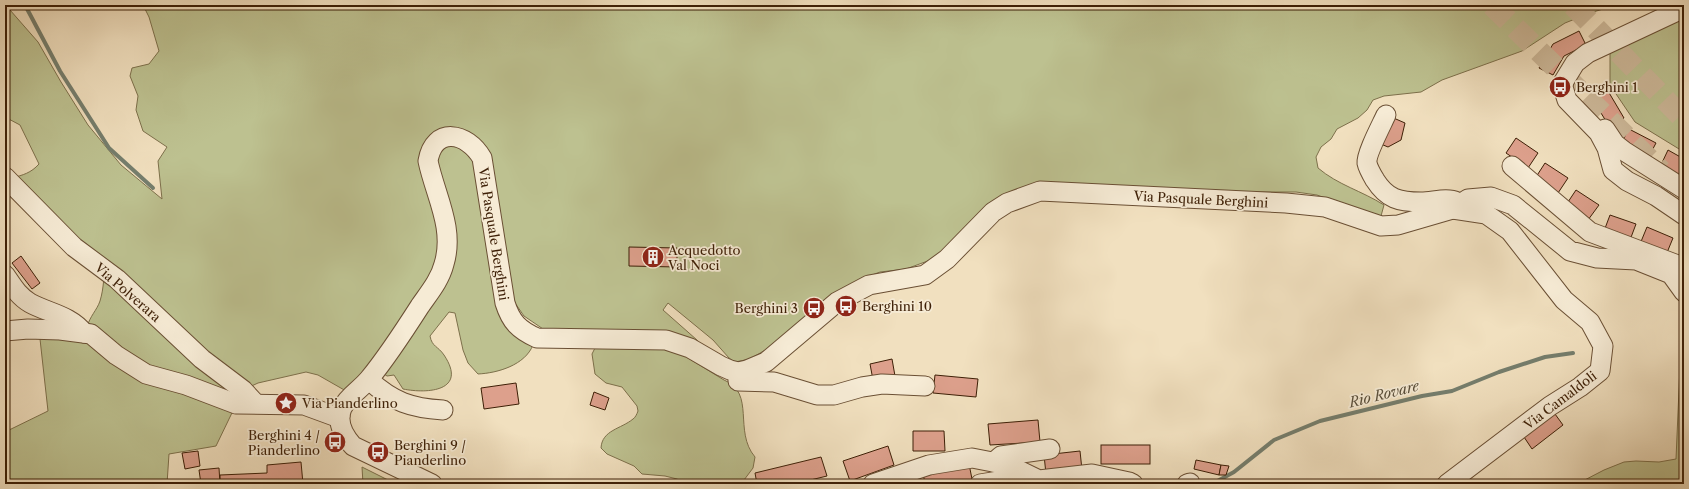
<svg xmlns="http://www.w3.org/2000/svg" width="1689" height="489" font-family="'Libre Caslon Text',serif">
	<rect width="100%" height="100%" fill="#f1e0bf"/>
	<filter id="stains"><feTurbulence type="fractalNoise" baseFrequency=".005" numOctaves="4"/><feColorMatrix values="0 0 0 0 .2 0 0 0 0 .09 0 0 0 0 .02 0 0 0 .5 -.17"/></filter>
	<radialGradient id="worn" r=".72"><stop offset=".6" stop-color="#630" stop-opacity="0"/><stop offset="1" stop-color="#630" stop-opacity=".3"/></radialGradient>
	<g fill="#bdc190" stroke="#7d704b">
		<path d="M143 5H1616L1590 13 1565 23 1522 51 1442 80 1421 92 1384 96 1373 100 1367 110 1358 118 1337 129 1331 139 1321 147 1316 157 1318 168C1338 185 1362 191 1384 205L1381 216 1349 207 1317 195 1296 192H1225L1056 185 966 233 933 259 906 269 880 272 864 278 767 349 750 359 735 362 729 358 713 340 668 303 663 310 697 340 702 348 546 331 524 316 515 303 507 280 485 152 432 139 439 209V261L372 370 346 391 318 375 306 372 258 383 243 390 216 446 169 454 167 484H5V432L48 411 39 330 87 327C90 316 97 310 100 301 104 288 104 274 105 260L62 226 12 178C23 175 31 173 39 164L20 125 5 117V6L10 10 38 42 61 82 88 125 121 165 162 199 158 161 167 147 143 131 136 110 138 96 130 76 132 68 149 64 159 51 149 17Z"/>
		<polygon points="1684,16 1684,152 1635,122 1610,85 1610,50"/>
		<path d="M445 142 473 154 492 253 533 345C525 365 498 373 478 374L468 363 463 350 455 313 449 312 430 336C432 347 438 346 444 355 468 391 428 394 403 389L394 375 387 376 384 374 444 280 433 169Z"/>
		<polygon points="1681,343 1684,344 1684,484 1577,484 1604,470 1624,462 1636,461 1659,462 1676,459"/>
		<path d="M596 346 675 350 724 380C756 393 733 431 755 457L753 468 741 484H686L677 479 665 476 642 474 634 466 607 454 601 448C602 430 621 429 633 419 635 418 637 414 638 411L637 406 622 387 606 383 595 374 592 354Z"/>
		<polygon points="362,467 396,484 363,484"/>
	</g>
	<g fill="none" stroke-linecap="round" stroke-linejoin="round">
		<g stroke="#757e6d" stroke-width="4">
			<polyline points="25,5 60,71 109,148 153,188"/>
			<polyline points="1212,484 1234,472 1274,440 1320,421 1422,396 1452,391 1499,372 1545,357 1573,353"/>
		</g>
	</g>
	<g fill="#dda08c" stroke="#3d1f06">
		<polygon points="1579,31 1586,45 1564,56 1553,75 1539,68 1553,44"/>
		<polygon points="1608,91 1624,118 1609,126 1593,100"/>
		<polygon points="1389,116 1405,123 1401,140 1388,147 1376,142"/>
		<polygon points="1629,129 1656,143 1647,160 1620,145"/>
		<polygon points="1516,138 1538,153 1528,168 1506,153"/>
		<polygon points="1668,150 1684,159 1684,179 1660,167"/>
		<polygon points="1545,163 1568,178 1558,193 1536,177"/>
		<polygon points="1576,190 1599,205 1588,220 1566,205"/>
		<polygon points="1610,215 1636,224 1630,240 1604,231"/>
		<polygon points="1647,227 1673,238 1666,255 1640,244"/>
		<polygon points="629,247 677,248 677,267 629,266"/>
		<polygon points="21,256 40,283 32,289 12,263"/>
		<polygon points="892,359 895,376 873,380 870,364"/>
		<polygon points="935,375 978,379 976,397 933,393"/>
		<polygon points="516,383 519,404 484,409 481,388"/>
		<polygon points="594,392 609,398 605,410 590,405"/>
		<polygon points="1555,414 1563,425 1532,449 1524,437"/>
		<polygon points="1038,420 1040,442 990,445 988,424"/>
		<polygon points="913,431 944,431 945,451 913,451"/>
		<rect x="1101" y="445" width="49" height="19"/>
		<polygon points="888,446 894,465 850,481 843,461"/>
		<polygon points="198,451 200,466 185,469 182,453"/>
		<polygon points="1080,451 1082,470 1046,474 1044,455"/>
		<polygon points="821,457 827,476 794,484 757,484 755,473"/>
		<polygon points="1196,460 1221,465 1219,475 1194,469"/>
		<polygon points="301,462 303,484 220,484 220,475 267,473 267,465"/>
		<polygon points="969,464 973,484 925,484 923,473"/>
		<polygon points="1221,465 1229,466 1226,475 1219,475"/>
		<polygon points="219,468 220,484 201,484 199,470"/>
	</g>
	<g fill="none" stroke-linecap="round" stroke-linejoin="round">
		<g stroke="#cdb99a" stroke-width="22" stroke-dasharray="22 11" stroke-linecap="butt">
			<polyline points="1492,5 1661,171"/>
			<polyline points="1573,5 1684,119"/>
		</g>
		<g stroke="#6a4f34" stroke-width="21">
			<g id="minor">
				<polyline points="1684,8 1588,53 1575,63 1564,81 1563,87 1567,100 1599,133 1607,148 1613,170 1627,181 1656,196 1684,215"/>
				<path d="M1386 115C1382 124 1366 154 1367 163 1368 168 1372 175 1375 180 1387 199 1399 202 1421 202 1433 202 1447 197 1457 202"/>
				<polyline points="1605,129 1615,144 1624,151 1684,189"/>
				<polyline points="1512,166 1590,232 1675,264 1684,270"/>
				<polyline points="5,177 74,247 117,279 202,359 243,390 255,403"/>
				<path d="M5 275C12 285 18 296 30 303 48 313 70 315 84 333"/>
				<polyline points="5,331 28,329 60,330 91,334 116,355 146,374 186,385 236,404 304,405 334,416 340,416"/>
				<polyline points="738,372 738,381 774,382 817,395 834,395 862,387 882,384 925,386"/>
				<path d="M369 380C393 402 411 408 443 410"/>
				<polyline points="994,462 1001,456 1050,449"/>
				<path d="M432 484 353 446C344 436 336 422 342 408 348 396 361 389 369 379 388 356 404 331 420 306 429 293 440 280 444 264 455 228 435 195 428 161 434 126 467 132 482 158L505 303C511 322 519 330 537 338L666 340 690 348 721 366 730 370 738 372 747 370 766 362 837 302 869 285 925 275 947 259 993 212 1007 203 1040 191 1286 203 1325 207 1381 226 1398 225 1453 209 1468 199 1491 197 1513 205 1570 251 1597 258 1636 260 1671 274 1684 292"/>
				<polyline points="873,484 929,465 972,458 1008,465 1039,480 1092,474 1129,482 1133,484"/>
				<polyline points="980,484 1029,476"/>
				<polyline points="1187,484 1190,483"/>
				<polyline points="1447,484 1550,406 1580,387 1600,371 1603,346 1590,322 1564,300 1510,231 1486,214 1453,209"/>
			</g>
		</g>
		<use href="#minor" stroke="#f6ebd5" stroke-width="19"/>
	</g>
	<defs>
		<g id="bus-disc" transform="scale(1.15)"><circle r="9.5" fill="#8f2418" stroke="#f6ebd5"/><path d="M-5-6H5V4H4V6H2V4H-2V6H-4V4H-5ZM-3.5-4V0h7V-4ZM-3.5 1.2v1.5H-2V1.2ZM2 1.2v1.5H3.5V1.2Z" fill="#fff"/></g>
		<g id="building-disc" transform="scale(1.15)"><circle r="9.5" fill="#8f2418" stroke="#f6ebd5"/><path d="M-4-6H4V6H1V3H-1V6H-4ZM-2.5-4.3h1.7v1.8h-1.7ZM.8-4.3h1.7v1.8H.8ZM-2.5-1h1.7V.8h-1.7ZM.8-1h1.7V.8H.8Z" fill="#fff"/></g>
		<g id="sight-disc" transform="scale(1.15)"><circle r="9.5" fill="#8f2418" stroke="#f6ebd5"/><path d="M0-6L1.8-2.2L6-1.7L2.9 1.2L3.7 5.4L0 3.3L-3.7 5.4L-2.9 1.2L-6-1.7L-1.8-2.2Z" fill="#fff"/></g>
	</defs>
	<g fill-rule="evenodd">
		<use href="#bus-disc" x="1560" y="87"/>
		<use href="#building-disc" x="653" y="257"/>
		<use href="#bus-disc" x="846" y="306"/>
		<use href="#bus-disc" x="814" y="308"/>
		<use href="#sight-disc" x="286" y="403"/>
		<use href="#bus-disc" x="335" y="442"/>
		<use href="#bus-disc" x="378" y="452"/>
	</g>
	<g text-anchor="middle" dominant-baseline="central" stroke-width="3.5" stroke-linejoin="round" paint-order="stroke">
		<g font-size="13" fill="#3d1f06" stroke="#f6ebd5" text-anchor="start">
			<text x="1576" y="87">Berghini 1</text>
			<text x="668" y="250">Acquedotto<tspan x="668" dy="15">Val Noci</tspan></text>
			<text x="862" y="306">Berghini 10</text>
			<text x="798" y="308" text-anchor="end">Berghini 3</text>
			<text x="302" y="403">Via Pianderlino</text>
			<text x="320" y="435" text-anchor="end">Berghini 4 /<tspan x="320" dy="15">Pianderlino</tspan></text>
			<text x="394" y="445">Berghini 9 /<tspan x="394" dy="15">Pianderlino</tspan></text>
		</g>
		<g font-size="13" fill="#3d1f06" stroke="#f6ebd5">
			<text transform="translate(1201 199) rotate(3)">Via Pasquale Berghini</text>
			<text transform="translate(494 234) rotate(81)">Via Pasquale Berghini</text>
			<text transform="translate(128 292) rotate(41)">Via Polverara</text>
			<text transform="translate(1560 400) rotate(-37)">Via Camaldoli</text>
		</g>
		<g font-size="14" font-style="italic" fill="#594e3a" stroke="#f6ebd5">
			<text transform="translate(1384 394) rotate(-14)">Rio Rovare</text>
		</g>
	</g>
	<rect width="1689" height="489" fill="none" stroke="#f1e0bf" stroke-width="20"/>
	<rect x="6" y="6" width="1677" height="477" fill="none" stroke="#3d1f06" stroke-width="2"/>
	<rect x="10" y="10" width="1669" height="469" fill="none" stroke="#3d1f06"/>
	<rect width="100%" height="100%" filter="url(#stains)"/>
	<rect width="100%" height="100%" fill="url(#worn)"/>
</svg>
